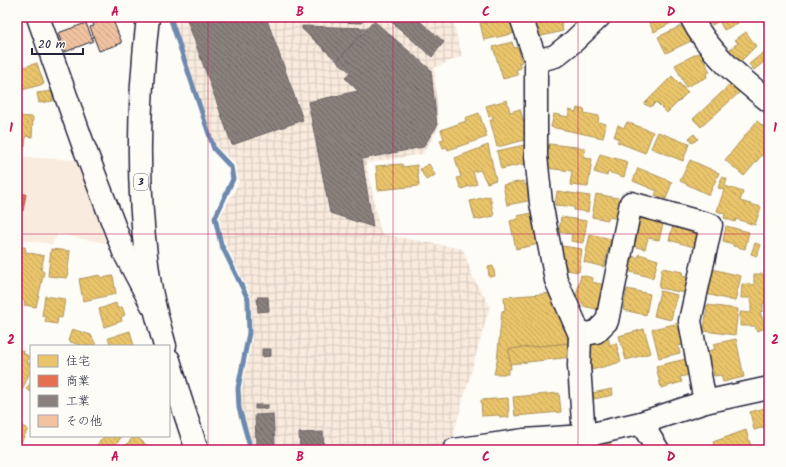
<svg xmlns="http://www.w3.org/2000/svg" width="786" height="467" font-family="Kalam,'Klee One',sans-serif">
	<defs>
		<pattern id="industrial-grid" width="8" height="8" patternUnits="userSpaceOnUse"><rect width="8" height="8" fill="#f9ebdd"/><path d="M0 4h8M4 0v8" fill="none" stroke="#d5c9bf"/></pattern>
		<pattern id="homes-back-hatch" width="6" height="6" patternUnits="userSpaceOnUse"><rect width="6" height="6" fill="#e9c46a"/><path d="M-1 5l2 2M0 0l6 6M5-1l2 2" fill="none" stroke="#c8a85d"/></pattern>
		<pattern id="shops-back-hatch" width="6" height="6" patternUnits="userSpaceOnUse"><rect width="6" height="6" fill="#e76f51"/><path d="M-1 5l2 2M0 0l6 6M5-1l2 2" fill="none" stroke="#bb5b44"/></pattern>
		<pattern id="industry-back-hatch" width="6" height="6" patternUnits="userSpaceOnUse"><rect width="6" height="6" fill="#8a817c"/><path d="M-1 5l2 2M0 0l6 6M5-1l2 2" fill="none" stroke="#706967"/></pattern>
		<pattern id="building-back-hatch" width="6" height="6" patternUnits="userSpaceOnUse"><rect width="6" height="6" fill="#f0c2a0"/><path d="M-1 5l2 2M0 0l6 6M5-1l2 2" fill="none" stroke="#cea68b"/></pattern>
	</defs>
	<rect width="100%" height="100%" fill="#fdfcf7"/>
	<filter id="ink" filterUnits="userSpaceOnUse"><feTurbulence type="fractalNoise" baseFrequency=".025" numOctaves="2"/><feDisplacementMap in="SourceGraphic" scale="8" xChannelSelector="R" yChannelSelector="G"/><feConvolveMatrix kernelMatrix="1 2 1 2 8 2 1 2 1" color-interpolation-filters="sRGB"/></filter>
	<g filter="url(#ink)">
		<polygon fill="#f9ebdd" points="17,157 78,160 106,243 58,234 52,244 17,239"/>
		<polygon fill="url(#industrial-grid)" points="172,17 452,17 462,56 434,68 439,127 423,154 366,163 381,234 463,249 473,278 490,306 455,428 454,443 422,450 254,450 240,398 252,340 252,298 222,236 220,217 239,182 235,163 216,146"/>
		<g fill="url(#homes-back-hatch)" stroke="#ad935c">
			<polygon points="509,17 513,17 516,33 484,40 480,23"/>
			<polygon points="531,17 560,17 563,31 538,37"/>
			<polygon points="646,17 682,17 654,32"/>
			<polygon points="708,17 735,17 738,23 724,30 719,21 712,25"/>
			<polygon points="765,17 769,17 769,25 764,25"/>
			<polygon points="683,25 691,41 666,53 658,37"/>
			<polygon points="746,32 756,46 739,63 726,52 738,43 735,40"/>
			<polygon points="512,42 514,48 518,47 522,62 519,63 521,68 516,70 518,75 503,79 493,47"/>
			<polygon points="700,52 710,72 706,74 707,77 686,87 675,65"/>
			<polygon points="764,52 769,58 754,70 749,64"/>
			<polygon points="37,63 44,84 22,90 20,83 17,84 17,69"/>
			<polygon points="672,76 688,92 667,113 656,102 651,107 644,104"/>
			<polygon points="733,82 741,91 701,127 693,119"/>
			<polygon points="52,91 53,101 39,103 37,93"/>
			<polygon points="507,100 510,112 520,109 529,139 497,147 490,120 494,120 492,116 489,117 486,106"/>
			<polygon points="577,108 585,110 584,113 599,116 598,122 606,124 603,138 551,127 554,114 568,117 569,110 576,112"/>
			<polygon points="479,113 487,137 448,150 447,147 443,148 440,140 444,139 441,130 466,121 465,118"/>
			<polygon points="17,116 33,117 32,137 26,136 25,146 17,146"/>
			<polygon points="757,121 769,131 769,147 744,176 725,160"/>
			<polygon points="627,122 653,132 645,153 617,142 619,139 614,137 618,125 624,128"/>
			<polygon points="658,132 689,144 683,161 651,148"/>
			<polygon points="694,134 698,139 692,143 689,138"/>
			<polygon points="549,144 585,148 584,158 592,159 588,187 570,185 572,171 545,168"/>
			<polygon points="488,145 496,180 487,183 480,170 473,172 477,184 461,189 457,178 461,177 455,158"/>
			<polygon points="524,145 528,163 501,169 497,151"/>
			<polygon points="600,154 628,162 624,177 608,172 607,176 594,172"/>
			<polygon points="690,160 719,173 709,195 680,181"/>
			<polygon points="402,164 403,167 417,165 419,186 378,190 376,166"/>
			<polygon points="429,164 435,175 426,180 420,169"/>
			<polygon points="638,168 672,182 666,199 655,195 657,191 633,181"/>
			<polygon points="722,177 727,179 725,186 743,192 740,201 761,207 755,225 736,219 735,222 724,218 725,214 717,211 724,190 718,188"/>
			<polygon points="523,181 524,185 527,184 529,193 531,193 533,200 507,205 503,185"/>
			<polygon points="557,191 590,196 588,212 574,210 574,207 555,205"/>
			<polygon points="596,194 623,199 619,219 609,217 608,220 592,217"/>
			<polygon points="490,196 494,216 475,220 470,201"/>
			<polygon points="532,213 539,244 516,249 510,221 518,219 517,216"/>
			<polygon points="646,216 664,220 659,240 648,238 645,249 632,246 640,218 645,220"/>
			<polygon points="561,217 587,221 583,243 571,241 572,234 559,232"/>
			<polygon points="674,222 697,229 695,234 697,235 694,247 669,240"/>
			<polygon points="726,226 749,232 745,249 733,246 733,244 723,241"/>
			<polygon points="590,234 611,239 604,267 584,262"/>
			<polygon points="755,243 761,245 757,256 751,254"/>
			<polygon points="562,246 582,249 579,272 566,270 567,266 560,265"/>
			<polygon points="17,247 25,247 26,252 44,256 41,270 44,272 36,307 24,305 25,301 17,299"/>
			<polygon points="51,249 70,251 67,278 48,276"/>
			<polygon points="639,254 658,260 653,278 627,271 632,256 638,258"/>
			<polygon points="493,266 495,276 489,277 488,267"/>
			<polygon points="662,268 683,272 682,276 688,277 685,293 659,288"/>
			<polygon points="712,269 741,276 735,301 706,294"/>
			<polygon points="754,274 769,274 769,303 763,303 763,311 760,312 766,328 757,331 755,326 740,326 740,312 751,313 751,298 741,298 742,284 754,285"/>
			<polygon points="100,275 101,278 113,276 116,294 83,301 79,279"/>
			<polygon points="581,275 593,278 592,282 605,285 600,310 583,306 583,303 575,301"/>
			<polygon points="627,289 650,294 646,315 623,310"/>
			<polygon points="660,291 677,295 671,320 654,316"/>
			<polygon points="554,293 568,323 570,343 509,349 511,369 508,369 508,374 494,374 497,361 502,311 505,310 504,297"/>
			<polygon points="45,296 65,299 62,318 58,317 57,324 45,322 46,317 42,316"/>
			<polygon points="116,303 117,308 122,307 125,315 121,317 122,321 104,327 99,309"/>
			<polygon points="707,305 738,309 735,335 704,331"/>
			<polygon points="680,323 684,345 678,346 680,353 659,358 652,329"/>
			<polygon points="72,329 91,335 96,345 95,346 82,346 68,341"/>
			<polygon points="644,329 651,353 626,360 619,336"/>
			<polygon points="130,331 134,346 111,346 108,338"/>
			<polygon points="608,337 610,345 616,343 621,362 592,370 587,350 591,349 589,342"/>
			<polygon points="736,339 744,377 723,382 721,375 714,376 708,351 715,349 713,344"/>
			<polygon points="570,343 572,357 510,364 509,349"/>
			<polygon points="17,348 24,352 23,353 30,357 27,362 31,364 31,370 22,390 18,388 22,380 17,377"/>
			<polygon points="686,359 690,375 680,377 682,382 661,388 656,366"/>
			<polygon points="31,382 31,392 26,389"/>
			<polygon points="612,389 613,395 594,399 592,393"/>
			<polygon points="559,393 561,412 515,416 513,397"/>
			<polygon points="508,398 509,417 500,418 500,415 482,416 481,400"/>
			<polygon points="769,407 769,426 754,430 750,412"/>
			<polygon points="17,424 28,429 18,448 17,447"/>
			<polygon points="746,430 752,450 699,450 714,445 713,442"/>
			<polygon points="104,436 122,436 112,450 98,450 95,448"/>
			<polygon points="134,436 136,436 152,450 122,450"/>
			<polygon points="610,442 612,450 599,450 598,445"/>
		</g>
		<polygon fill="url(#shops-back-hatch)" stroke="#ac584a" points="17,193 26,194 23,211 17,210"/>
		<g fill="url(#industry-back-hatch)" stroke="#6b6468">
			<polygon points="186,17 266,17 303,120 232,145"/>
			<polygon points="309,17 362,17 362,23 309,21"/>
			<polygon points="386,17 415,17 444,42 432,57"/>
			<polygon points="374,21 431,70 437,126 423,147 362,159 373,227 330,213 308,102 358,91 345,78 350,72 337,61"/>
			<polygon points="302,26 366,28 337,61 302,29"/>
			<polygon points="257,297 268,297 269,311 258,312"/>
			<polygon points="262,349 271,349 271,356 262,357"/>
			<rect x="255" y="405" width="13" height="4"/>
			<polygon points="273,414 275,445 256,446 255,415"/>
			<polygon points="323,432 324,450 300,450 299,433"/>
		</g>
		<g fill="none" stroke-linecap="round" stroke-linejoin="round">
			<polyline stroke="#6d89ae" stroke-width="5" points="171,20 214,149 231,167 233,179 215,218 221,244 248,299 249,333 238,388 239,408 251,450"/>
		</g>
		<g fill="url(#building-back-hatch)" stroke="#22223b">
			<polygon points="105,18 106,20 112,18 122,43 99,51 90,27 94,26 93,23"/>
			<polygon points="86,23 93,41 65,52 58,33"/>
		</g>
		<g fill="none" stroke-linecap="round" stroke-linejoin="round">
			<g stroke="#22223b" stroke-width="25">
				<g id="minor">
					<polyline points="38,17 84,147 124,252 152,305"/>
					<polyline points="521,17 536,61 536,156 541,203 556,280 580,335 579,366 584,436"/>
					<path d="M691 17C708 52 739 77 769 101"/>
					<polyline points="536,61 555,56 574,41 599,17"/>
					<polyline points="580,335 596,332 607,321 631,203 711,225 690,321 705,402"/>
					<polyline points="641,423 658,450"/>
					<polyline points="454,450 524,440 584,436 641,423 705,402 769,388"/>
				</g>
			</g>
			<g stroke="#22223b" stroke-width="25">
				<g id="highway">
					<path d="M148 17C138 103 136 192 149 278 152 301 159 324 165 346"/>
					<polyline points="169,360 181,401 197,450"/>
				</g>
			</g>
			<use href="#minor" stroke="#fdfcf7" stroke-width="22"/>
			<use href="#highway" stroke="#fdfcf7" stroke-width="22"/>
		</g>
	</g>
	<path fill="none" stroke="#c2185b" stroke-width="1" stroke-opacity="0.55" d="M208 17V450M393 17V450M578 17V450M17 234H769"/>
	<g text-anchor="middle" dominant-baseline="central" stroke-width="4" stroke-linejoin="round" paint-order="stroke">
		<rect fill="#fdfcf7" stroke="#646373" stroke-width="1" x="134" y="174" width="14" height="16" rx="3"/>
		<g font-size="10" font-weight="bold" fill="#22223b">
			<text x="141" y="182">3</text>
		</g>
	</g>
	<rect width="786" height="467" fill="none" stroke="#fdfcf7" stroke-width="44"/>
	<rect x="30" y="345" width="140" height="92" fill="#fdfcf7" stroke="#a5a5ac"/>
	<rect x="38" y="355" width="20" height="12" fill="#e9c46a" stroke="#a5a5ac"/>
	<text x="66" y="365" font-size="12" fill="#22223b">住宅</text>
	<rect x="38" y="375" width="20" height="12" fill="#e76f51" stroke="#a5a5ac"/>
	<text x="66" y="385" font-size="12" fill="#22223b">商業</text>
	<rect x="38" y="395" width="20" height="12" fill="#8a817c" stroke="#a5a5ac"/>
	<text x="66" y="405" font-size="12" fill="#22223b">工業</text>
	<rect x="38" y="415" width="20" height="12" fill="#f0c2a0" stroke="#a5a5ac"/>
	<text x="66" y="425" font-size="12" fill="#22223b">その他</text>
	<path d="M32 48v6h51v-6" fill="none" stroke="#22223b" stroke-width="2"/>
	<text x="38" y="48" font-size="12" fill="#22223b" stroke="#fdfcf7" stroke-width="3" paint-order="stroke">20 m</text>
	<rect x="22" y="22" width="742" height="423" fill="none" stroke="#c2185b" stroke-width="1.5"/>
	<g font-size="13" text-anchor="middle" font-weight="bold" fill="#c2185b">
		<text x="115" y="16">A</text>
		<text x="300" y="16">B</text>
		<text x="486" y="16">C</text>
		<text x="671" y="16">D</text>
		<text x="11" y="132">1</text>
		<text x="775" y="132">1</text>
		<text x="11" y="344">2</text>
		<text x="775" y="344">2</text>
		<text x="115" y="461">A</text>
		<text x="300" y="461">B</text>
		<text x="486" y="461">C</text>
		<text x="671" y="461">D</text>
	</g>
</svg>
